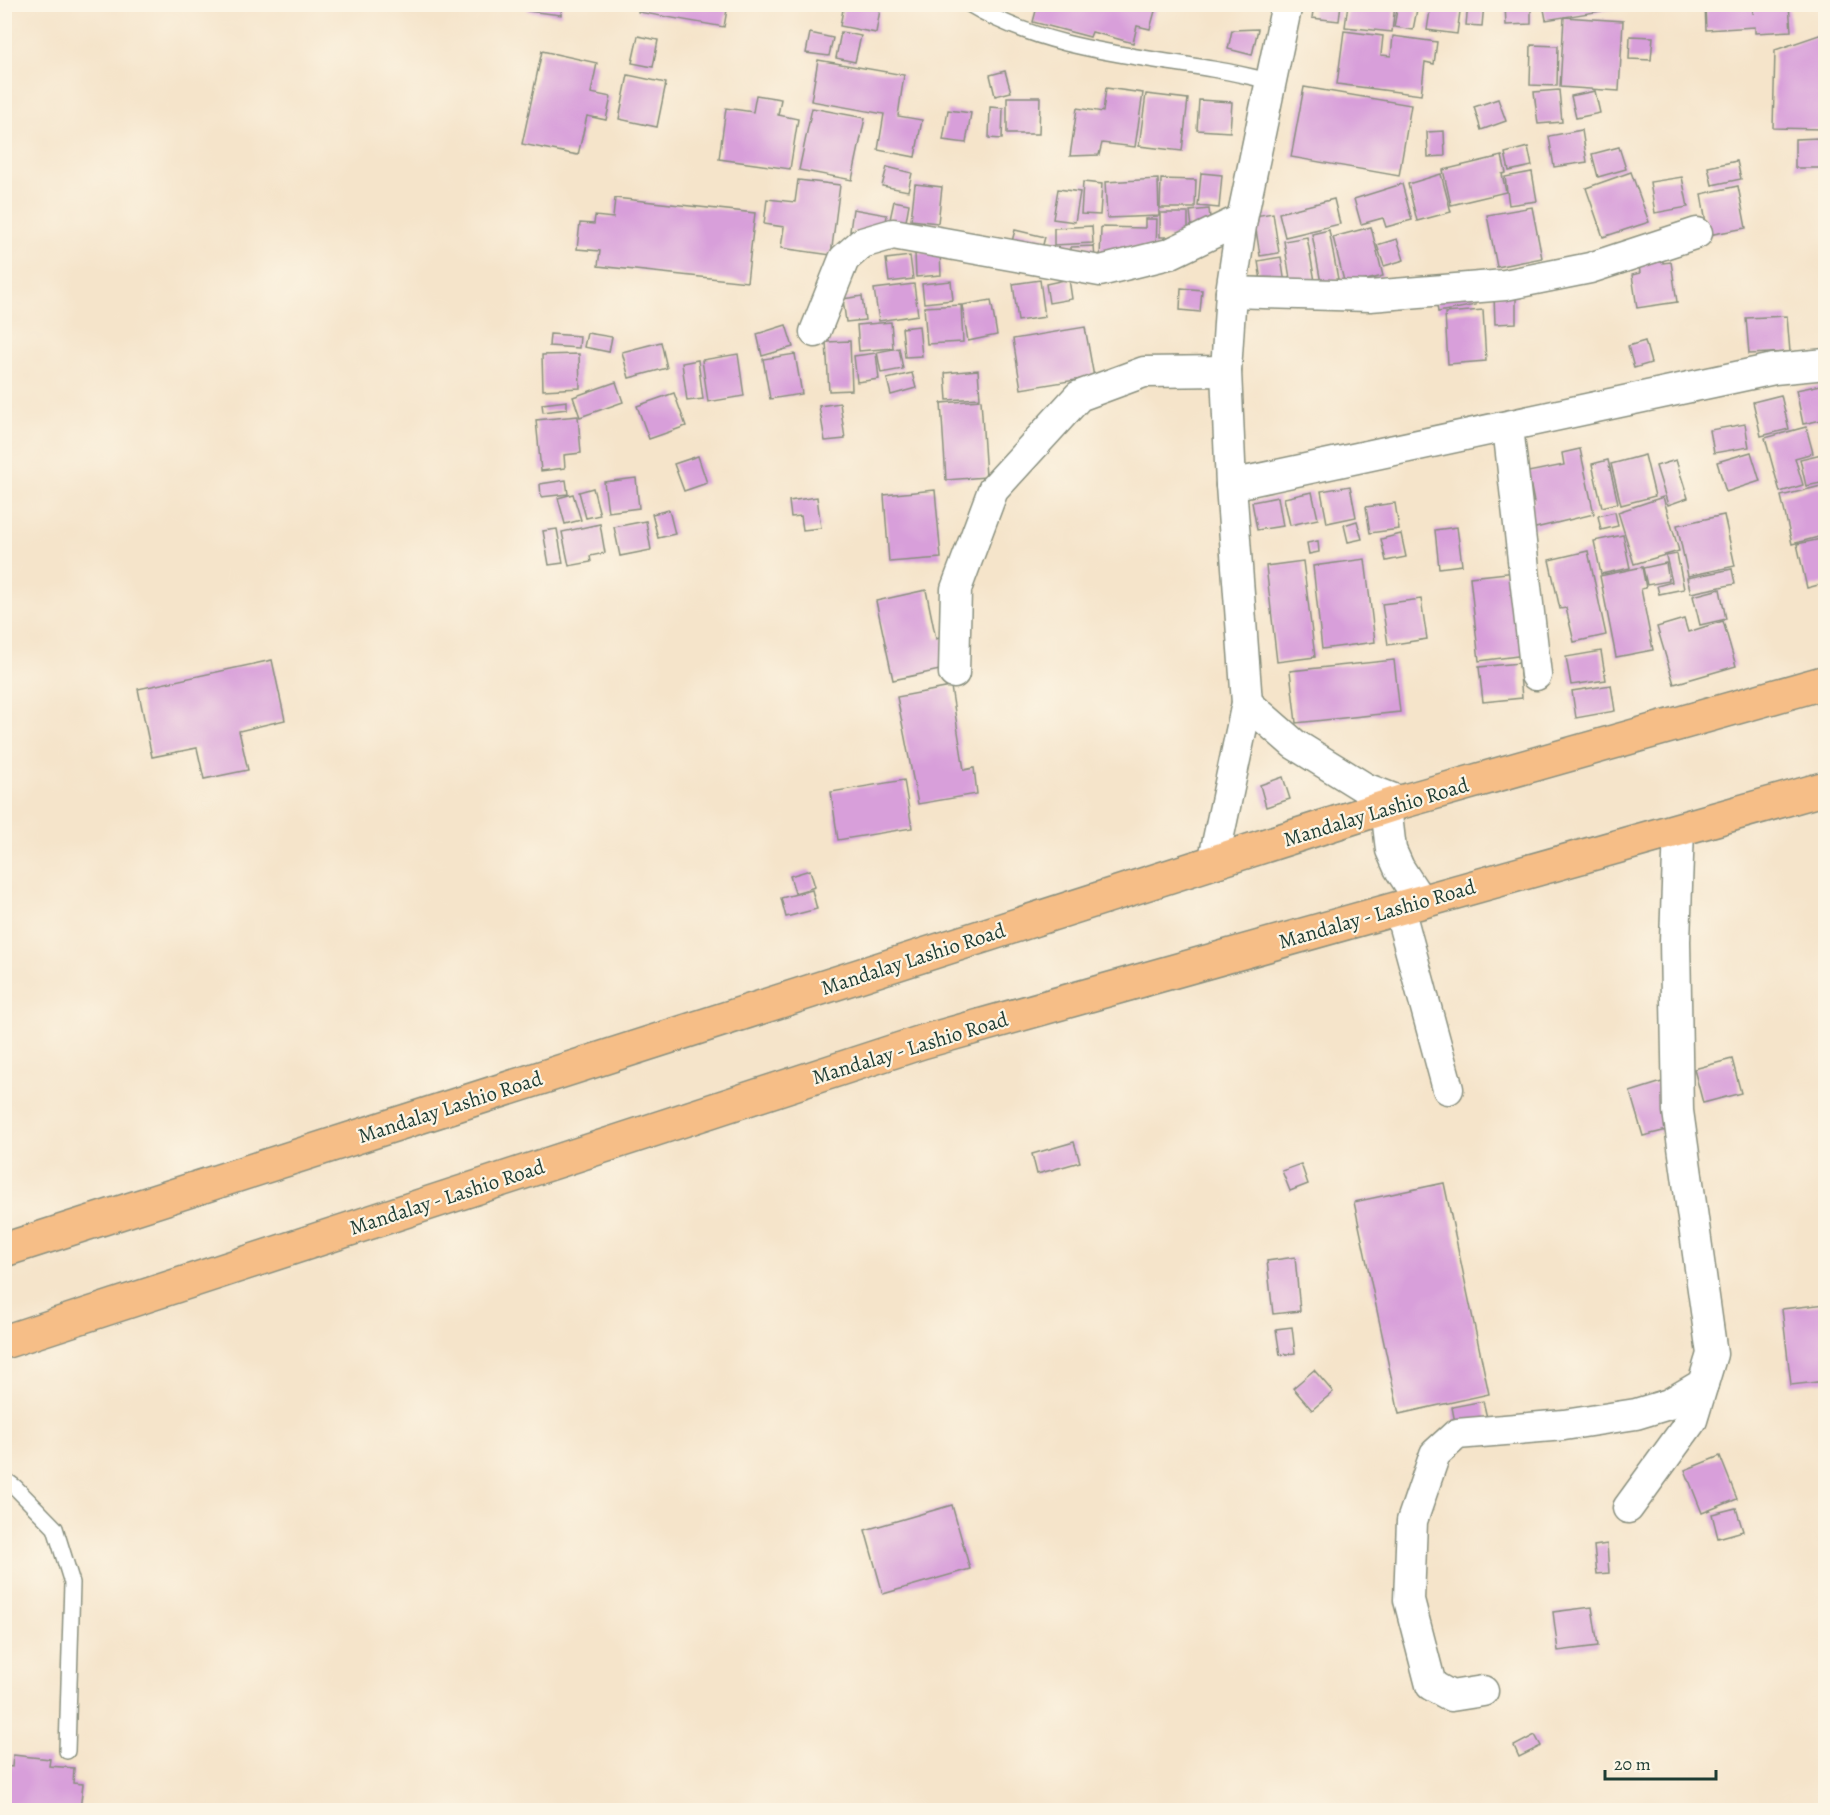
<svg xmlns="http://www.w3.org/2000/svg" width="1830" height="1815" font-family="Alegreya,serif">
	<rect width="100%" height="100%" fill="#fcf5e5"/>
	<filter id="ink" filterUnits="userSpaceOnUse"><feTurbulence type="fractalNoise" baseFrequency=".0167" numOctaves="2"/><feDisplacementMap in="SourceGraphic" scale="12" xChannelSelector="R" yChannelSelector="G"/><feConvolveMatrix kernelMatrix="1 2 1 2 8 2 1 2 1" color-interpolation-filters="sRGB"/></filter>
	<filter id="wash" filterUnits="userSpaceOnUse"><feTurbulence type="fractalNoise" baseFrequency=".008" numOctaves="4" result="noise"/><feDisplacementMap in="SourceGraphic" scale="24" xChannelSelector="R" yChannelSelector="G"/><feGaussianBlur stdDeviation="1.35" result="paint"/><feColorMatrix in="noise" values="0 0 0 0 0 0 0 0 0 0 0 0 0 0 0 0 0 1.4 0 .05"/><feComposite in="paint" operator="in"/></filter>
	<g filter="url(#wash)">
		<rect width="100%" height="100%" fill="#f5e4ca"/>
		<g id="blocks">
			<g fill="#d89fda">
				<polygon points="528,4 562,4 561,15 528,11"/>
				<polygon points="639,4 728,4 724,27 638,12"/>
				<polygon points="844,4 881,4 876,33 840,26"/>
				<polygon points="1032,4 1157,4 1150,29 1137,26 1133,43 1092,32 1090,37 1033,22 1037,7"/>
				<polygon points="1314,4 1341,4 1339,21 1312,18"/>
				<polygon points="1348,4 1395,4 1392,32 1345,27"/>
				<polygon points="1398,4 1418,4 1413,30 1394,27"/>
				<polygon points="1431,4 1461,4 1457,34 1427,30"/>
				<polygon points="1468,4 1484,4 1482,26 1466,25"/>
				<polygon points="1505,4 1531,4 1531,24 1506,25"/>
				<polygon points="1543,4 1619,4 1620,8 1546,20"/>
				<polygon points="1705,4 1753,4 1753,14 1754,4 1789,4 1791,31 1755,33 1755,27 1706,30"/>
				<polygon points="1564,17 1623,21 1619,91 1560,87"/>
				<polygon points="1258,29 1252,55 1228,49 1232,30"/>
				<polygon points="1344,31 1383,36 1381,55 1391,56 1393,36 1437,42 1434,64 1425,62 1421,95 1337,84"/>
				<polygon points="841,32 861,36 855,62 836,58"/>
				<polygon points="810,33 833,38 829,56 806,53"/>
				<polygon points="1825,33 1822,129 1773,128 1775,50"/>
				<polygon points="638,36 658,40 653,67 632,63"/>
				<polygon points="1630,36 1653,37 1651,60 1629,59"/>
				<polygon points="1531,45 1558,46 1557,86 1530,85"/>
				<polygon points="542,51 597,63 591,93 611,97 606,120 587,116 578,155 522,144"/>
				<polygon points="818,60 904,75 898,116 922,120 915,157 878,150 884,114 811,101"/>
				<polygon points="1005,71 1011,92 995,96 990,75"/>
				<polygon points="628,75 666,83 657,127 619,119"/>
				<polygon points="1304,87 1411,105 1399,176 1291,157"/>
				<polygon points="1106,88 1143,93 1135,147 1102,143 1099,155 1070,156 1077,108 1103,112"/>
				<polygon points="1559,90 1562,122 1538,124 1534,92"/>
				<polygon points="1595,91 1600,113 1576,118 1571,96"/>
				<polygon points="1146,94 1188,99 1182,151 1139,146"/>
				<polygon points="756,95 781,99 778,115 798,119 790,169 719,159 726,108 753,112"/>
				<polygon points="1007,97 1040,97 1039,134 1007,134"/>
				<polygon points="1498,99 1506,121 1481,130 1474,107"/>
				<polygon points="1199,100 1232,102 1230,132 1197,130"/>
				<polygon points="990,107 1003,108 1002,139 989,138"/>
				<polygon points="812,108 865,118 852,180 799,170"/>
				<polygon points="948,110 971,113 966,143 943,140"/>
				<polygon points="1582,130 1587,162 1554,167 1549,136"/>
				<polygon points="1444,131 1445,156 1428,157 1427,132"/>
				<polygon points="1820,138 1820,168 1795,168 1795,139"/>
				<polygon points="1528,147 1532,166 1509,171 1505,153"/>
				<polygon points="1619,147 1626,169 1598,177 1592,154"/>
				<polygon points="1502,156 1506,173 1502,174 1506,192 1451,205 1443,170"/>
				<polygon points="1737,161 1741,179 1712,185 1708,167"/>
				<polygon points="887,167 912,173 908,191 882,186"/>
				<polygon points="1532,172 1537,201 1509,205 1505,177"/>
				<polygon points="1631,172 1649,222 1603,237 1586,188"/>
				<polygon points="1201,173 1222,175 1219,208 1198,206"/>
				<polygon points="1441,174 1451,212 1417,221 1408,184"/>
				<polygon points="1682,177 1688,207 1655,213 1650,182"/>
				<polygon points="1158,179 1159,216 1107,218 1105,182"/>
				<polygon points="1161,179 1196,180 1195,208 1160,208"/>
				<polygon points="798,180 840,185 831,255 781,248 784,227 764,224 767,199 795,202"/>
				<polygon points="1083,182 1102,184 1100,215 1081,214"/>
				<polygon points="915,184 942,187 938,223 911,220"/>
				<polygon points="1402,184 1412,220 1386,227 1383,218 1361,224 1354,199"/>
				<polygon points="1738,186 1746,228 1708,235 1701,194"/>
				<polygon points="1058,189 1080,192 1075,222 1053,219"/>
				<polygon points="615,198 755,213 747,282 598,266 600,251 577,249 580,223 594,224 595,216 613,218"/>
				<polygon points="1334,199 1340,224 1285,237 1279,213"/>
				<polygon points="894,201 909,204 905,227 889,224"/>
				<polygon points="1532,207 1542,258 1497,267 1487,215"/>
				<polygon points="853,209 887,215 884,236 850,231"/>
				<polygon points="1209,209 1211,226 1192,228 1190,211"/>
				<rect x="1160" y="213" width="28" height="24"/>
				<polygon points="1273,213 1279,253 1260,256 1254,216"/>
				<polygon points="1145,219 1157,219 1156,248 1127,248 1127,260 1100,260 1101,227 1145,228"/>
				<polygon points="1092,226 1093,243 1054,245 1054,228"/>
				<polygon points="1371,227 1383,276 1345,285 1333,237"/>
				<polygon points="1015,230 1045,237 1040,256 1010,249"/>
				<polygon points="1329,230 1338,279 1321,283 1312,234"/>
				<polygon points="1307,237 1315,281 1291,285 1284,241"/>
				<polygon points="1397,239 1404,260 1384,266 1377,245"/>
				<polygon points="1094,246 1095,260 1071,261 1071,247"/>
				<polygon points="940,252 941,275 916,277 915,253"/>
				<polygon points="1662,252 1663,263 1671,262 1677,302 1637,308 1632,275 1640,273 1638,256"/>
				<polygon points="910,256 913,279 889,282 886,259"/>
				<polygon points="1281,257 1285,284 1262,287 1258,261"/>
				<polygon points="1069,279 1072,299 1049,303 1046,284"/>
				<polygon points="1040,280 1045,317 1018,321 1013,284"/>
				<polygon points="951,281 953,300 924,303 922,284"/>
				<polygon points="914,284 918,315 879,321 874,289"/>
				<polygon points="1181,288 1202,290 1200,312 1180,310"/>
				<polygon points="1474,292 1476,305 1438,312 1436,298"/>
				<polygon points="1516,294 1516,323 1495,324 1494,295"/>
				<polygon points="862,296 865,320 846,322 843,299"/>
				<polygon points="991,300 997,335 968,341 962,305"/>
				<polygon points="961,305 963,342 927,344 924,307"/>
				<polygon points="1483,310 1486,361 1448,364 1445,313"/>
				<polygon points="1787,316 1790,352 1749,354 1746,318"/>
				<polygon points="891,322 893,348 859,351 857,325"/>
				<polygon points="786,325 793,347 762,356 757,334"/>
				<polygon points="919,326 922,356 905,357 902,328"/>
				<polygon points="1085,327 1094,377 1021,389 1013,339"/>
				<polygon points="587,333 612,337 609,352 584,347"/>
				<polygon points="550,334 580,336 579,348 549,346"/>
				<polygon points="850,341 852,390 829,391 826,342"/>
				<polygon points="1645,341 1651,363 1634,368 1628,346"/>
				<polygon points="661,342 667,368 629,378 622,352"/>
				<polygon points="899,348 903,369 881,373 877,352"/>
				<polygon points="876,353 879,379 857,382 854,356"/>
				<polygon points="579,354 580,388 543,390 542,355"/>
				<polygon points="738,354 744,396 708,402 702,360"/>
				<polygon points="795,354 802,394 770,399 763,359"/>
				<polygon points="698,360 703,399 687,401 682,363"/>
				<polygon points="978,370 980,398 947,400 945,373"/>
				<polygon points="912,373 916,388 891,395 887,379"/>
				<polygon points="616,382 623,402 580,417 573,397"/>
				<polygon points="1826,384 1826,419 1803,424 1796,390"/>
				<polygon points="674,393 686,426 649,439 637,406"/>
				<polygon points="1781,395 1789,429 1761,436 1753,402"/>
				<polygon points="981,400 986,477 946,480 941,403"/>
				<polygon points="567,401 567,409 543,412 542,404"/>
				<polygon points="840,403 845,439 825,441 819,406"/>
				<polygon points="578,416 581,453 564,455 565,468 541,471 536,420"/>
				<polygon points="1745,424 1749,447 1714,453 1710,430"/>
				<polygon points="1806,427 1813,453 1795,458 1803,485 1780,492 1765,438"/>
				<polygon points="1580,449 1594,514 1527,530 1521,505 1534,502 1528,472 1564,465 1562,453"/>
				<polygon points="1751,452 1760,481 1726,492 1717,462"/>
				<polygon points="1826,453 1826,482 1806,486 1800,459"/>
				<polygon points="1645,455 1655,496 1621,505 1611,464"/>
				<polygon points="698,456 707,483 684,491 674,464"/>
				<polygon points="1608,460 1618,503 1602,507 1592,464"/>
				<polygon points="1676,460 1688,498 1668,505 1656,466"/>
				<polygon points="636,478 639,508 608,512 604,482"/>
				<polygon points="566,480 568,494 541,497 540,484"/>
				<polygon points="1350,486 1356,517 1327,523 1321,491"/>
				<polygon points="1821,486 1826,503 1826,535 1792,544 1781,496"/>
				<polygon points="593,488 600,515 586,518 579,492"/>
				<polygon points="935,490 941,558 889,562 884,495"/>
				<polygon points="1312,492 1318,519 1290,525 1284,498"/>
				<polygon points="573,494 581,520 565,524 558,498"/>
				<polygon points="817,497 821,528 803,530 801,516 791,517 789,501"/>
				<polygon points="1278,497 1283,526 1257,530 1252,502"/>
				<polygon points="1663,497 1679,551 1634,564 1618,512"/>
				<polygon points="1395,503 1399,529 1370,533 1366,507"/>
				<polygon points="669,510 675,534 658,538 652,514"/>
				<polygon points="1615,512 1618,526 1601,530 1598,516"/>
				<polygon points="1724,515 1735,566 1688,576 1677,525"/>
				<polygon points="646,521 651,550 620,556 614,527"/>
				<polygon points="1357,521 1362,539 1348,542 1344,525"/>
				<polygon points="600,524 605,553 590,556 591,562 569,566 562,532"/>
				<polygon points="1457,527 1462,565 1439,568 1435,530"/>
				<polygon points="557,529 563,563 549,565 543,531"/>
				<polygon points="1401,534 1406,557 1386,561 1381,539"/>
				<polygon points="1623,535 1630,568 1601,574 1594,541"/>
				<polygon points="1826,538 1826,583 1807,588 1797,544"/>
				<polygon points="1318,541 1319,552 1309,554 1307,543"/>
				<polygon points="1588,551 1606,635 1574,642 1566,608 1560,609 1549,560"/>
				<polygon points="1677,554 1684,589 1659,594 1657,586 1672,582 1666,556"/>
				<polygon points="1365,559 1375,642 1322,649 1313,566"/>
				<polygon points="1303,561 1315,657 1277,662 1266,566"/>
				<polygon points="1666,563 1669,581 1647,585 1643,568"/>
				<polygon points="1642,567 1646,588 1641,589 1653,650 1616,657 1600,576"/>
				<polygon points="1732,569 1735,584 1691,593 1687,578"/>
				<polygon points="1516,572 1525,655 1479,661 1470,577"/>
				<polygon points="1720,589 1726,619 1700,625 1693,596"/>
				<polygon points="926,590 936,639 943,637 949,668 893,680 876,601"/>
				<polygon points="1421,599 1427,639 1388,645 1382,604"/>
				<polygon points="1684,619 1688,632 1723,621 1736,666 1674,684 1657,627"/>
				<polygon points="1601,651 1606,680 1571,685 1566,657"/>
				<polygon points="272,660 285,720 239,731 248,770 204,779 197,748 152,757 138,689"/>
				<polygon points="1394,660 1400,712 1296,723 1290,671"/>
				<polygon points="1519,663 1522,698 1483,702 1479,667"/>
				<polygon points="1611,685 1615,711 1576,718 1572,691"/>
				<polygon points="951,687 964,770 974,768 977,794 918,804 897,697"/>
				<polygon points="1283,777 1290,799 1266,807 1260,785"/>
				<polygon points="904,780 912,828 838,840 831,792"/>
				<polygon points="810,870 815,887 795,893 790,876"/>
				<polygon points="812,890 817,909 786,917 781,898"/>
				<polygon points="1732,1059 1741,1093 1703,1103 1694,1069"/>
				<polygon points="1662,1082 1675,1128 1643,1136 1630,1092"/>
				<polygon points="1074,1142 1080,1162 1037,1174 1032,1154"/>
				<polygon points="1301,1164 1308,1184 1290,1191 1282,1171"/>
				<polygon points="1444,1183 1489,1394 1399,1414 1354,1202"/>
				<polygon points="1295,1257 1300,1311 1273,1314 1267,1261"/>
				<polygon points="1826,1304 1826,1381 1791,1385 1782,1309"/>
				<polygon points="1292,1327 1295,1353 1280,1355 1276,1329"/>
				<polygon points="1314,1370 1333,1392 1312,1410 1293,1388"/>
				<polygon points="1483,1401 1488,1422 1456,1428 1452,1407"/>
				<polygon points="1720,1456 1737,1499 1702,1513 1685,1470"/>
				<polygon points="952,1505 970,1569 883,1594 865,1530"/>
				<polygon points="1736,1508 1743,1531 1718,1538 1712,1514"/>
				<polygon points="1607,1544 1609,1573 1597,1574 1594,1546"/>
				<polygon points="1592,1607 1598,1646 1558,1651 1553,1612"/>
				<polygon points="1535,1735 1541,1746 1519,1757 1514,1746"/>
				<polygon points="13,1755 50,1759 49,1766 74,1768 73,1783 83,1784 80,1810 5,1810 5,1766 12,1767"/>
			</g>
		</g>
	</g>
	<g filter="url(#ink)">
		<use href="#blocks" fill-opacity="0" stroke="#8a907f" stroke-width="1.5"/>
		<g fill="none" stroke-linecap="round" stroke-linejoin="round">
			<g stroke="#8a907f" stroke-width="18">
				<g id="lane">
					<path d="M969 4C1043 49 1130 55 1212 69 1232 72 1251 77 1271 81"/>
					<polyline points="4,1479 15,1487 55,1528 72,1583 67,1751"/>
				</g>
			</g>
			<g stroke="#8a907f" stroke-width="33">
				<g id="street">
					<polyline points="1231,292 1370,296 1505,285 1590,268 1697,233"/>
					<polyline points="815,332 844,259 862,243 893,234 1100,271 1169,254 1242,219"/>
					<polyline points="1508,427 1536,675"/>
					<polyline points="1231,485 1774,369 1826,364"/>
					<polyline points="954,673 956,589 993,490 1079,396 1144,372 1226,371"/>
					<polyline points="1247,703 1294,744 1365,788 1401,802"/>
					<polyline points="1386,807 1391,850 1399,868 1421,902"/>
					<polyline points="1213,863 1247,703 1231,485 1226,371 1231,292 1242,219 1287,4"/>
					<polyline points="1399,908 1448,1089"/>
					<polyline points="1628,1508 1692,1420 1712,1354 1678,1111 1675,941 1679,829"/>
					<polyline points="1483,1691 1451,1696 1431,1685 1409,1600 1412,1521 1435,1454 1457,1434 1564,1425 1636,1414 1669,1404 1703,1384"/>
				</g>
			</g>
			<g stroke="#8a907f" stroke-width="36">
				<g id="highway">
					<polyline points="4,1250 1401,802 1826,682"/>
					<polyline points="4,1342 922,1042 1826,788"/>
				</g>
			</g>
			<use href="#lane" stroke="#fff" stroke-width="15"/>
			<use href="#street" stroke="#fff" stroke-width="30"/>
			<use href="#highway" stroke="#f6be87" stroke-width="33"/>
		</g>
	</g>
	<g text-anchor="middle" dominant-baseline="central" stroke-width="4.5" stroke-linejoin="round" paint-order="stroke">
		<g font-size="21" fill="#1f3d34" stroke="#fcf5e5">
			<text transform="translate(1376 812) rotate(-17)">Mandalay Lashio Road</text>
			<text transform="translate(1377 914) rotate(-16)">Mandalay - Lashio Road</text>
			<text transform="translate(913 959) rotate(-18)">Mandalay Lashio Road</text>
			<text transform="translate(910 1048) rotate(-17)">Mandalay - Lashio Road</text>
			<text transform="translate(450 1107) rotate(-18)">Mandalay Lashio Road</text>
			<text transform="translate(447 1197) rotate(-18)">Mandalay - Lashio Road</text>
		</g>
	</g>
	<rect width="1830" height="1815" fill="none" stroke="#fcf5e5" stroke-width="24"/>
	<path d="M1605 1770v9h111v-9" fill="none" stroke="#1f3d34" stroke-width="3"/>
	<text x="1614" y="1770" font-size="18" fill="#1f3d34" stroke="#fcf5e5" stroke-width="4.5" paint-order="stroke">20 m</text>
</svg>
